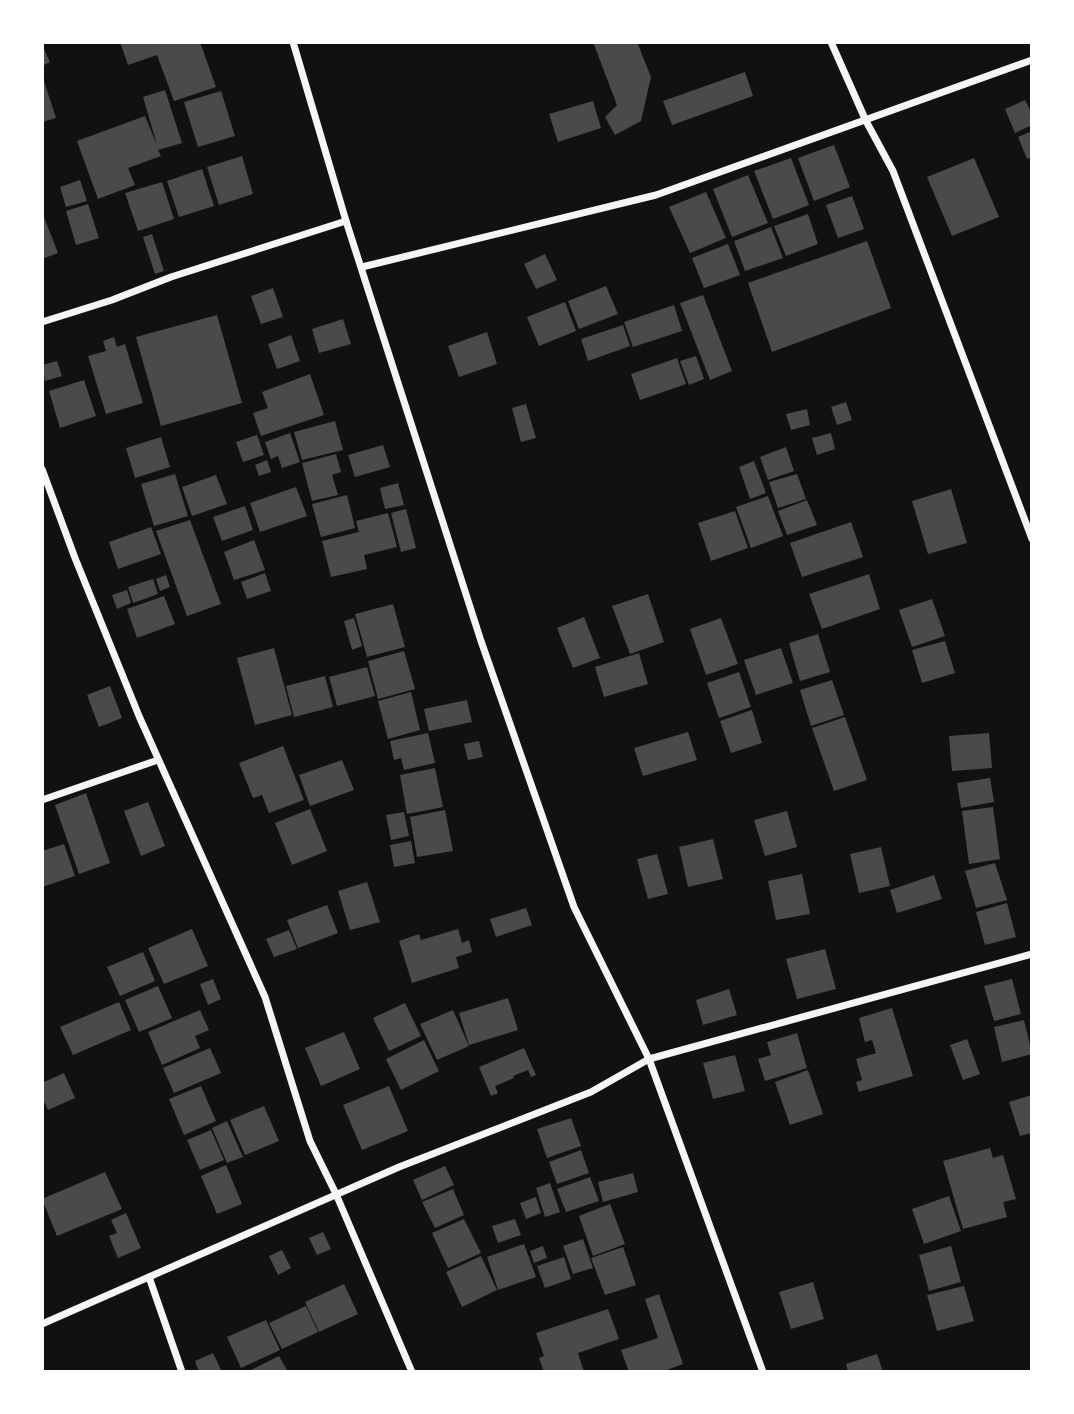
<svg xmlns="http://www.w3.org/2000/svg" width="1074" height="1414" font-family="'Fira Sans',sans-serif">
	<rect width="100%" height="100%" fill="#111"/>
	<g fill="#4a4a4a">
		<polygon points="120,42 200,42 216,87 174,101 157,55 128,65"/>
		<polygon points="593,42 637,42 651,77 641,121 615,135 605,117 617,105"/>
		<polygon points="42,45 50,62 42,66"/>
		<polygon points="745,72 753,96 672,125 663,101"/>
		<polygon points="42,75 56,118 42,122"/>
		<polygon points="165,90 182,143 158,150 161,156 128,168 135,185 98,199 77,141 145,116 157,145 143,97"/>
		<polygon points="221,91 235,136 198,147 184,102"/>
		<polygon points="1025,100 1032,114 1032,125 1015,133 1005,109"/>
		<polygon points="593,101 601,128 558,142 549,114"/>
		<polygon points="1032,131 1032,157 1027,159 1018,137"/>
		<polygon points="834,145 850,187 814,201 798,158"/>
		<polygon points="242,156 253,194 219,205 207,167"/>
		<polygon points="791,158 809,205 773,219 754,171"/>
		<polygon points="974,158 999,217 952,236 927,177"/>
		<polygon points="202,169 214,206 179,217 167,181"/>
		<polygon points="748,175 768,223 732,237 713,189"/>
		<polygon points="80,180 87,201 66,207 60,187"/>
		<polygon points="162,182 174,219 138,231 125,193"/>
		<polygon points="706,192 726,238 690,253 669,207"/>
		<polygon points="852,196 864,229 838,238 826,205"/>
		<polygon points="88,204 99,238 76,245 66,211"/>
		<polygon points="42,212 58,253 42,259"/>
		<polygon points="808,214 818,244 786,256 774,226"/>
		<polygon points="771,227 783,258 745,271 734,241"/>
		<polygon points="152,234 164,271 155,274 143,237"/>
		<polygon points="867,241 891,308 772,352 748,283"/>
		<polygon points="728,244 740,275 704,288 692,258"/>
		<polygon points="545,254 557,280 536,289 524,264"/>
		<polygon points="606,286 618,314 579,329 568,301"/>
		<polygon points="273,288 283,317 261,324 251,296"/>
		<polygon points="703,295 732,371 710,380 680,303"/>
		<polygon points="565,302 576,331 539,346 527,317"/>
		<polygon points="674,305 682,331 633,347 624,322"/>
		<polygon points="217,315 242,403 161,426 136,337"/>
		<polygon points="343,319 351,344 319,353 312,329"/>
		<polygon points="623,325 630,346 588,361 581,339"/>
		<polygon points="487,332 497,364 459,377 448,346"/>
		<polygon points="291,335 300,361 277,369 268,344"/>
		<polygon points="114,337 117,347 125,344 143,403 106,414 88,356 106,351 103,341"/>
		<polygon points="696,356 704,379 689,385 680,361"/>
		<polygon points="677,358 686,384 640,400 631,374"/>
		<polygon points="57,361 62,376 45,381 42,365"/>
		<polygon points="310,374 324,415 261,436 253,413 268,408 262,392"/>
		<polygon points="84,380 96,416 60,428 49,391"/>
		<polygon points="846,402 852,420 837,425 831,407"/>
		<polygon points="526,404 536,438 521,442 512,408"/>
		<polygon points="807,409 810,425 791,430 786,414"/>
		<polygon points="335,421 343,450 302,460 294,432"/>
		<polygon points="290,433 300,462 282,468 278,456 271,459 265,442"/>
		<polygon points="831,433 835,449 817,455 812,438"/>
		<polygon points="257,435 264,455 243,462 236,442"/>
		<polygon points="161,437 170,467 135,478 126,448"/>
		<polygon points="383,445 390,467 355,477 348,455"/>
		<polygon points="786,447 794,471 768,480 760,457"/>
		<polygon points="336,454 341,472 332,475 338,495 312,501 302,463"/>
		<polygon points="267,460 271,472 259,476 255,465"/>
		<polygon points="754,461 766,493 750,499 739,467"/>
		<polygon points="175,474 188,516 154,526 141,484"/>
		<polygon points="797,474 806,499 778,508 769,482"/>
		<polygon points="216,475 227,504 192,516 182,487"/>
		<polygon points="398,483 404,505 385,509 380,488"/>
		<polygon points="296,487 307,516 260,532 250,503"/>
		<polygon points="951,489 967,543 928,554 912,501"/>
		<polygon points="347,495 355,528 321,537 312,504"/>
		<polygon points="768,496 783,536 751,548 736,507"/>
		<polygon points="807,500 817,525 787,535 778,511"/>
		<polygon points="245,506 253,530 222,541 213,517"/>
		<polygon points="406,509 416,548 401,552 391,513"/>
		<polygon points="735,511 748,548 711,561 698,523"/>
		<polygon points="388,513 397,547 364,555 367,569 331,577 322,541 359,532 356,521"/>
		<polygon points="190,520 221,604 187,616 156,531"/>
		<polygon points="851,522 863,557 802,577 790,543"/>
		<polygon points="151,527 161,554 118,569 109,542"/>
		<polygon points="254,540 265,570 234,580 224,552"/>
		<polygon points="265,573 271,591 247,599 241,582"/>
		<polygon points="869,574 880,609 822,629 809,594"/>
		<polygon points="166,575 170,587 160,591 156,579"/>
		<polygon points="153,579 158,594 133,603 128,587"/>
		<polygon points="127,590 131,603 117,609 112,595"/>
		<polygon points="648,594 664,642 630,654 612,606"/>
		<polygon points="164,596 175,624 137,638 127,609"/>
		<polygon points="932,599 945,636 912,647 899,610"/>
		<polygon points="393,604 405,647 367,657 355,614"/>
		<polygon points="584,617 600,658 573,668 557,628"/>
		<polygon points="354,618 362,646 352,650 344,621"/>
		<polygon points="721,618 738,664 706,675 690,629"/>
		<polygon points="818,634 830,672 800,681 789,643"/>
		<polygon points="945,641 955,673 922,683 912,650"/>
		<polygon points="274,648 292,715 255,725 237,658"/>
		<polygon points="781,648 793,683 756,695 744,660"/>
		<polygon points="404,651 415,689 378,699 368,661"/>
		<polygon points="639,653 648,684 604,697 595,667"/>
		<polygon points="367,667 375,696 337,706 329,677"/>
		<polygon points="739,672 751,707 719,718 707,683"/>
		<polygon points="325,676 333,707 294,717 286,686"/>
		<polygon points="832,680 844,715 811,726 800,690"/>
		<polygon points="110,686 122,718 99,727 87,695"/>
		<polygon points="411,692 420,730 388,739 378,701"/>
		<polygon points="467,700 472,722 429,731 424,709"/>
		<polygon points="752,710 762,743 731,753 720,721"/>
		<polygon points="845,717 867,780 834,791 812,728"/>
		<polygon points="688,732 697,760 643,776 634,748"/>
		<polygon points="428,733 435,763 404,770 401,758 394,760 390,741"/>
		<polygon points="989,733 992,768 952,771 949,736"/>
		<polygon points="479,741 483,757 468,760 464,744"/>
		<polygon points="283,746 304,800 269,813 262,795 253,798 239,763"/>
		<polygon points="342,760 354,790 310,806 299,775"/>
		<polygon points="435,768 443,807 407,814 400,775"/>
		<polygon points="990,778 994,802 961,808 957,783"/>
		<polygon points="86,793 110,863 79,874 55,805"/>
		<polygon points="148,802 165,846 141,856 124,811"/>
		<polygon points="993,807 1000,859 969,864 962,811"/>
		<polygon points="310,809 327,851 292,865 275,823"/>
		<polygon points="445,810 453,851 417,857 410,817"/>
		<polygon points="787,811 797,847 765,856 754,820"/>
		<polygon points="404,812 409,836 391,840 386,815"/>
		<polygon points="713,839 723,879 688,887 679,847"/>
		<polygon points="411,841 415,863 394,867 390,845"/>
		<polygon points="64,844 75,876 42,887 42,851"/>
		<polygon points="881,847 890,886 859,893 850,854"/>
		<polygon points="657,854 668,894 648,899 637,859"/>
		<polygon points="995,863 1007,900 976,908 965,871"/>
		<polygon points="802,874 810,914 776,920 768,881"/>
		<polygon points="934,875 942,899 897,913 890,890"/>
		<polygon points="367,882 380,922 350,930 338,891"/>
		<polygon points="1007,903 1016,937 985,945 976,912"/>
		<polygon points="327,905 338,933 298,948 287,920"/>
		<polygon points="526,908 532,925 496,937 490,919"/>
		<polygon points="192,929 208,966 164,984 148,948"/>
		<polygon points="458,929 462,943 469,940 472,952 456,957 459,968 412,983 399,941 419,934 421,940"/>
		<polygon points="289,930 297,949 274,957 266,939"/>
		<polygon points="825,949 836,989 797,999 786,959"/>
		<polygon points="143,952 155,981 120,996 107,967"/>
		<polygon points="213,979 221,999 208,1005 200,984"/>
		<polygon points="1012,979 1021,1014 994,1021 984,986"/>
		<polygon points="158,986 172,1018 139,1032 125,1000"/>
		<polygon points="729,989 737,1015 703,1025 696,1000"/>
		<polygon points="508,998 518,1030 469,1045 459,1013"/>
		<polygon points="119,1002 131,1030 73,1055 60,1027"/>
		<polygon points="405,1003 421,1036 389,1051 373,1018"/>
		<polygon points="892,1008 913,1076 859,1092 856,1082 862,1080 856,1059 876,1053 872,1040 865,1042 859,1018"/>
		<polygon points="200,1010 209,1030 195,1036 200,1048 162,1065 148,1032"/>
		<polygon points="453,1010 469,1046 437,1060 420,1024"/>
		<polygon points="1024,1020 1032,1054 1002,1062 994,1027"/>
		<polygon points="344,1032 360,1069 321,1086 305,1048"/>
		<polygon points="797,1033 807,1068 765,1081 758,1059 771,1055 767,1042"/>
		<polygon points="967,1039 980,1074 963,1080 950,1045"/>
		<polygon points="424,1040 439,1071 401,1090 386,1059"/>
		<polygon points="210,1048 221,1073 174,1093 163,1068"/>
		<polygon points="524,1048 536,1075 531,1077 528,1070 513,1076 514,1078 495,1086 498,1093 491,1096 479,1067"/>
		<polygon points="735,1055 745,1091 713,1099 703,1063"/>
		<polygon points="808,1070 823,1114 790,1125 775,1082"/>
		<polygon points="64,1073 75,1098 48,1110 42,1097 42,1083"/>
		<polygon points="201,1086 216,1121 184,1135 169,1099"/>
		<polygon points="389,1086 408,1131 362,1150 343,1105"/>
		<polygon points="1032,1095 1032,1133 1020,1136 1009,1102"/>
		<polygon points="264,1106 279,1141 245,1155 230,1120"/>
		<polygon points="571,1118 581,1146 547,1158 537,1129"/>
		<polygon points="227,1121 243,1157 227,1163 212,1128"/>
		<polygon points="211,1130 224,1160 200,1170 187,1140"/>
		<polygon points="990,1148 993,1158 1003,1155 1016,1199 1003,1202 1007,1217 963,1229 943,1161"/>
		<polygon points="581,1150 589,1173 557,1184 549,1162"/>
		<polygon points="226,1165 242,1204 217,1214 201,1176"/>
		<polygon points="445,1166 454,1185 422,1200 413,1180"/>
		<polygon points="105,1172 122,1209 57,1236 42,1199"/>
		<polygon points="633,1173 638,1192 603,1202 598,1182"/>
		<polygon points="590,1177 599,1201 566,1212 557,1189"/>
		<polygon points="550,1183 560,1212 545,1217 536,1188"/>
		<polygon points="453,1189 464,1215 435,1228 422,1202"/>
		<polygon points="949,1196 961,1231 924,1244 912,1209"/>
		<polygon points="536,1197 541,1213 526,1219 520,1203"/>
		<polygon points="610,1204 625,1244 593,1256 579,1216"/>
		<polygon points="126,1213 141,1248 118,1258 109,1236 117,1233 111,1220"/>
		<polygon points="464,1219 481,1253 448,1268 432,1233"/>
		<polygon points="515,1219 521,1235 498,1243 492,1226"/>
		<polygon points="323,1232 331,1249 317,1255 309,1238"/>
		<polygon points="583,1239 593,1268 573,1274 563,1246"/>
		<polygon points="524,1244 536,1277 498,1290 487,1257"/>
		<polygon points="543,1246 547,1258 534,1263 530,1251"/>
		<polygon points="951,1246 961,1282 929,1291 919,1255"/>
		<polygon points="623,1247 636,1285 605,1295 591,1258"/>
		<polygon points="282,1250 291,1268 278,1275 269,1256"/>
		<polygon points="481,1256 497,1290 462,1307 446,1272"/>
		<polygon points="564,1257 571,1279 545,1288 537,1266"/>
		<polygon points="813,1282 824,1319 791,1329 779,1292"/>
		<polygon points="344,1284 358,1314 319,1332 305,1302"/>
		<polygon points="964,1286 974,1321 937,1331 927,1295"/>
		<polygon points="659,1294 683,1364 661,1372 629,1372 621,1350 658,1338 645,1299"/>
		<polygon points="306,1306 318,1332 282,1349 269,1323"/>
		<polygon points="608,1309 619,1339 578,1353 584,1372 544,1372 539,1358 544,1356 536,1333"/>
		<polygon points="266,1320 280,1350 241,1368 227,1337"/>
		<polygon points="213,1353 222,1372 199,1372 195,1361"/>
		<polygon points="877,1354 883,1372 848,1372 846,1364"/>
		<polygon points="279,1356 288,1372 247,1372"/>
	</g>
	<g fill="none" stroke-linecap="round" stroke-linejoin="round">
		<g stroke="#f5f5f5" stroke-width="7">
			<polyline points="293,42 346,221 481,641 574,907 649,1059 763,1372"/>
			<polyline points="831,42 866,121 893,171 1032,539"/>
			<polyline points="362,267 656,195 1032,60"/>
			<polyline points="42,322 112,300 171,277 346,221"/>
			<polyline points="42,469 75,558 139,716 265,997 310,1141 336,1194 412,1372"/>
			<polyline points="42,800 158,760"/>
			<polyline points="149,1277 182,1372"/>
			<polyline points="42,1324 399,1167 591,1092 649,1059 1032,954"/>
		</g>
	</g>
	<rect width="1074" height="1414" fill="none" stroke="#ffffff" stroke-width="88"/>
</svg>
